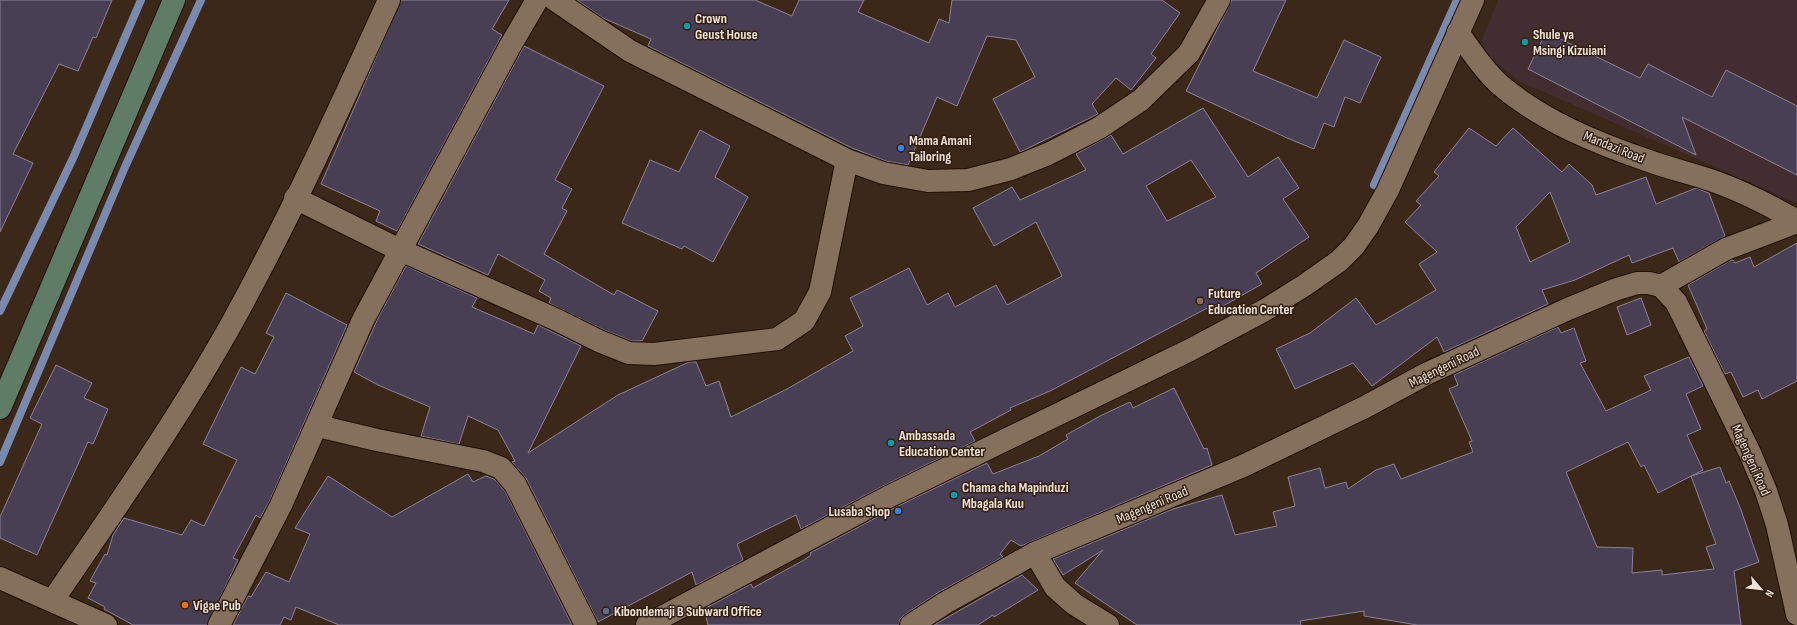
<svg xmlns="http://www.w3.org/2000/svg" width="1797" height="625" font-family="'Sofia Sans Condensed',sans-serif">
	<rect width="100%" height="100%" fill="#3b2819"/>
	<polygon fill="#422e30" points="1498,0 1797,0 1797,203 1521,82 1478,50"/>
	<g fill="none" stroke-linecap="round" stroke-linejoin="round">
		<g stroke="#7a8aae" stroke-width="8">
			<polyline points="1374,185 1457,0"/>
			<polyline points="0,311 74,156 141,0"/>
			<polyline points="0,462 125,167 201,0"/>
		</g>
	</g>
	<g fill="#493f54" stroke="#8c829a" fill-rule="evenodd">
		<polygon points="0,0 112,0 96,38 93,37 78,71 59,64 13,154 33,163 0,232"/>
		<polygon points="401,0 509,0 492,29 502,35 397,231 376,221 380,211 321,184"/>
		<polygon points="577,0 755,0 792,16 799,0 864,0 858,12 929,43 939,19 949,23 952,0 1162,0 1180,13 1151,54 1156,58 1131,90 1116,78 1092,104 1098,114 1020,152 993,99 1035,77 1016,40 987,36 957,106 937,97 908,165 886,161 852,148 648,46 651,39 603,18"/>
		<polygon points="1232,0 1286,0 1253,71 1317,98 1344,40 1381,57 1360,103 1345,97 1334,127 1324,123 1314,149 1287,138 1186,91"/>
		<polygon points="1546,32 1640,78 1648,64 1712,97 1726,70 1797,106 1797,175 1682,117 1696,155 1528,69"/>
		<polygon points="524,46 604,86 555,180 572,189 562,208 567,211 544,254 614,295 617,290 658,311 642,341 632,341 604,330 549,303 551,298 539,291 545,280 498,254 488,275 418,244"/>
		<path d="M1203 108 1248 177 1278 157 1299 188 1283 199 1309 237 1256 273 1262 284 1216 310 1213 305 1050 391 1010 408 1011 410 970 432 975 441 883 486 801 529 796 515 737 544 743 560 696 585 692 572 598 622 526 478 512 462 515 461 498 430 468 416 459 444 421 436 430 407 378 385 354 372 379 316 406 266 477 298 472 307 534 334 538 325 581 346 528 453 618 395 689 362H696L706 386 719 381 731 417 787 389 853 351 845 336 863 326 850 298 909 268 927 305 948 293 955 307 996 285 1007 305 1062 276 1036 222 994 246 973 208 1012 187 1020 200 1086 170 1076 154 1111 135 1123 154ZM1191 160 1216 197 1167 221 1146 186Z"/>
		<path d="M1469 128 1496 146 1513 128 1562 172 1569 164 1592 185 1596 195 1646 177 1656 204 1696 188 1709 193 1725 236 1679 262 1673 248 1632 263 1629 255 1575 280 1542 290 1548 304 1444 352 1437 337 1372 386 1353 363 1295 389 1276 349 1310 333 1356 298 1376 325 1436 290 1419 264 1437 252 1405 222 1421 205 1416 201 1439 176 1434 172ZM1550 192 1570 242 1530 262 1516 227Z"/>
		<polygon points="700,130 730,146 715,177 748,197 713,262 684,246 682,249 622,223 650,160 679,172"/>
		<polygon points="1797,243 1797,381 1762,399 1758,390 1743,397 1731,372 1725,374 1704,331 1707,329 1688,285 1731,260 1733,260 1735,263 1750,257 1754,267"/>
		<polygon points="286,293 347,325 270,500 260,518 256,515 233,558 238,560 207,625 133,625 104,609 105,607 88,598 96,583 90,581 105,554 107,555 113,535 124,518 182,535 191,520 204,526 237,460 203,444 241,367 255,374 274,337 266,333"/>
		<polygon points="1641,298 1651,325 1627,335 1617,307"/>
		<polygon points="1558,327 1561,333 1574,328 1586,361 1580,363 1606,411 1651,390 1644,376 1689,357 1703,386 1686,394 1701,429 1687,435 1703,470 1658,493 1644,465 1641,467 1628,442 1566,472 1597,547 1633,548 1632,573 1662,570 1662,575 1714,569 1706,547 1716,544 1691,476 1720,467 1726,483 1729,481 1741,510 1759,562 1734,571 1741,625 1417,625 1364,616 1364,611 1300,621 1301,625 1137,625 1075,583 1103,550 1063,575 1053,559 1173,509 1222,495 1235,535 1277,526 1273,512 1295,506 1288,477 1320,468 1325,488 1346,482 1348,489 1376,470 1394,464 1401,479 1473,452 1469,442 1472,441 1449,389 1458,385 1454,375"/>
		<polygon points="56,365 92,383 84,398 108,409 93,444 88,442 37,555 0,538 0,517 42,424 30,418"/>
		<polygon points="1174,388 1204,449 1207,448 1212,465 1021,546 1011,540 1000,554 1003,557 939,592 904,615 900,619 899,625 708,625 704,609 751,584 753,588 804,560 811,555 810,553 894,508 987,463 993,474 1039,456 1068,439 1066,435 1102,415 1130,402 1133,408"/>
		<polygon points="468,474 473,482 486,476 494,479 505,491 572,625 339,625 296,607 291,620 284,617 280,625 233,625 248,596 251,597 266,572 289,582 310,534 295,528 328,476 392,517"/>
		<polygon points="1022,575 1038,590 994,617 993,615 978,625 934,625"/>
	</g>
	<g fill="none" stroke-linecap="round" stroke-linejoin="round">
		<g stroke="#221003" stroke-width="24">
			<g id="street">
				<polyline points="555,0 630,51 847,160 883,173 928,181 968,180 1011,169 1048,154 1099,128 1141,100 1189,53 1219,0"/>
				<path d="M1458 32C1470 50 1484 70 1499 84 1542 121 1596 143 1649 161 1671 169 1694 174 1716 182 1744 192 1771 206 1797 221"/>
				<polyline points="295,198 400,250 557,320 599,341 629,353 654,354 777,339 804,321 820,292 847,160"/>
				<polyline points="1661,286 1726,249 1797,222"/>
				<polyline points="318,426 377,440 483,461 501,468 515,484 586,625"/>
				<polyline points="1035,553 1055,587 1074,604 1108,625"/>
				<polyline points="0,578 106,625"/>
				<path d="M53 600C115 509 179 418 233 321 290 217 340 108 389 0"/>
				<polyline points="219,625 281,505 363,320 509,48 537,0"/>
				<polyline points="647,625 888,497 1190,350 1265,310 1305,285 1339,261 1354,246 1368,226 1388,190 1473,0"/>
				<polyline points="911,625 945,603 1035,553 1243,466 1365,407 1426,374 1568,309 1614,290 1637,283 1649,283 1661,286 1676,302 1750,453 1766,491 1777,525 1797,614"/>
			</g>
		</g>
		<g stroke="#221003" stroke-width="24">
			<polyline id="secondary" points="0,408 174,0"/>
		</g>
		<use href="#street" stroke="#856f5d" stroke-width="22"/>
		<use href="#secondary" stroke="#5e7c66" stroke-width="22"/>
	</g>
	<g fill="#0f9aa8" stroke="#311e0f" stroke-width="1.5">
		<circle cx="687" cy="26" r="4"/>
		<circle cx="1525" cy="42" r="4"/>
		<circle cx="891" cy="443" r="4"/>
		<circle cx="954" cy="495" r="4"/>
	</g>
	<g fill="#3f7fe0" stroke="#311e0f" stroke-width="1.5">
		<circle cx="901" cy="148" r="4"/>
		<circle cx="898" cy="511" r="4"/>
	</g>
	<circle fill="#8d6e63" stroke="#311e0f" stroke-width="1.5" cx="1200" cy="301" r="4"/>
	<circle fill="#e8710a" stroke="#311e0f" stroke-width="1.5" cx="185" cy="605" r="4"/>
	<circle fill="#5c6f8a" stroke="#311e0f" stroke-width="1.5" cx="606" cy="611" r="4"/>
	<g text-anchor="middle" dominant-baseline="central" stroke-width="3" stroke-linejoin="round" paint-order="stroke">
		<g font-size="14" font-weight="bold" fill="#eee1d8" stroke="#311e0f" text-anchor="start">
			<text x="695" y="18">Crown<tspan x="695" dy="16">Geust House</tspan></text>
			<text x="1533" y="34">Shule ya<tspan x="1533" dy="16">Msingi Kizuiani</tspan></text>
			<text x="909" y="140">Mama Amani<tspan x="909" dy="16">Tailoring</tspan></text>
			<text x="1208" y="293">Future<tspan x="1208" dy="16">Education Center</tspan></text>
			<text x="899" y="435">Ambassada<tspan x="899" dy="16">Education Center</tspan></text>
			<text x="962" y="487">Chama cha Mapinduzi<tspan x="962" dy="16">Mbagala Kuu</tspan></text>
			<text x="890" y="511" text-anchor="end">Lusaba Shop</text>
			<text x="193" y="605">Vigae Pub</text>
			<text x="614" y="611">Kibondemaji B Subward Office</text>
		</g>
		<g font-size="14" fill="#eee1d8" stroke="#311e0f">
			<text transform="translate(1614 147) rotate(22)">Mandazi Road</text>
			<text transform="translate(1444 367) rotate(-26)">Magengeni Road</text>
			<text transform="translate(1751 460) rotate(66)">Magengeni Road</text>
			<text transform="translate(1152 505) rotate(-23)">Magengeni Road</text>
		</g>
	</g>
	<g transform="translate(1761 589) rotate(118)" stroke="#311e0f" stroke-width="3" paint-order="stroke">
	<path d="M0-3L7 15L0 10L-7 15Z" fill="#eee1d8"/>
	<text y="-6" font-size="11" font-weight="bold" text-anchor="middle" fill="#eee1d8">N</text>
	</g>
</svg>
